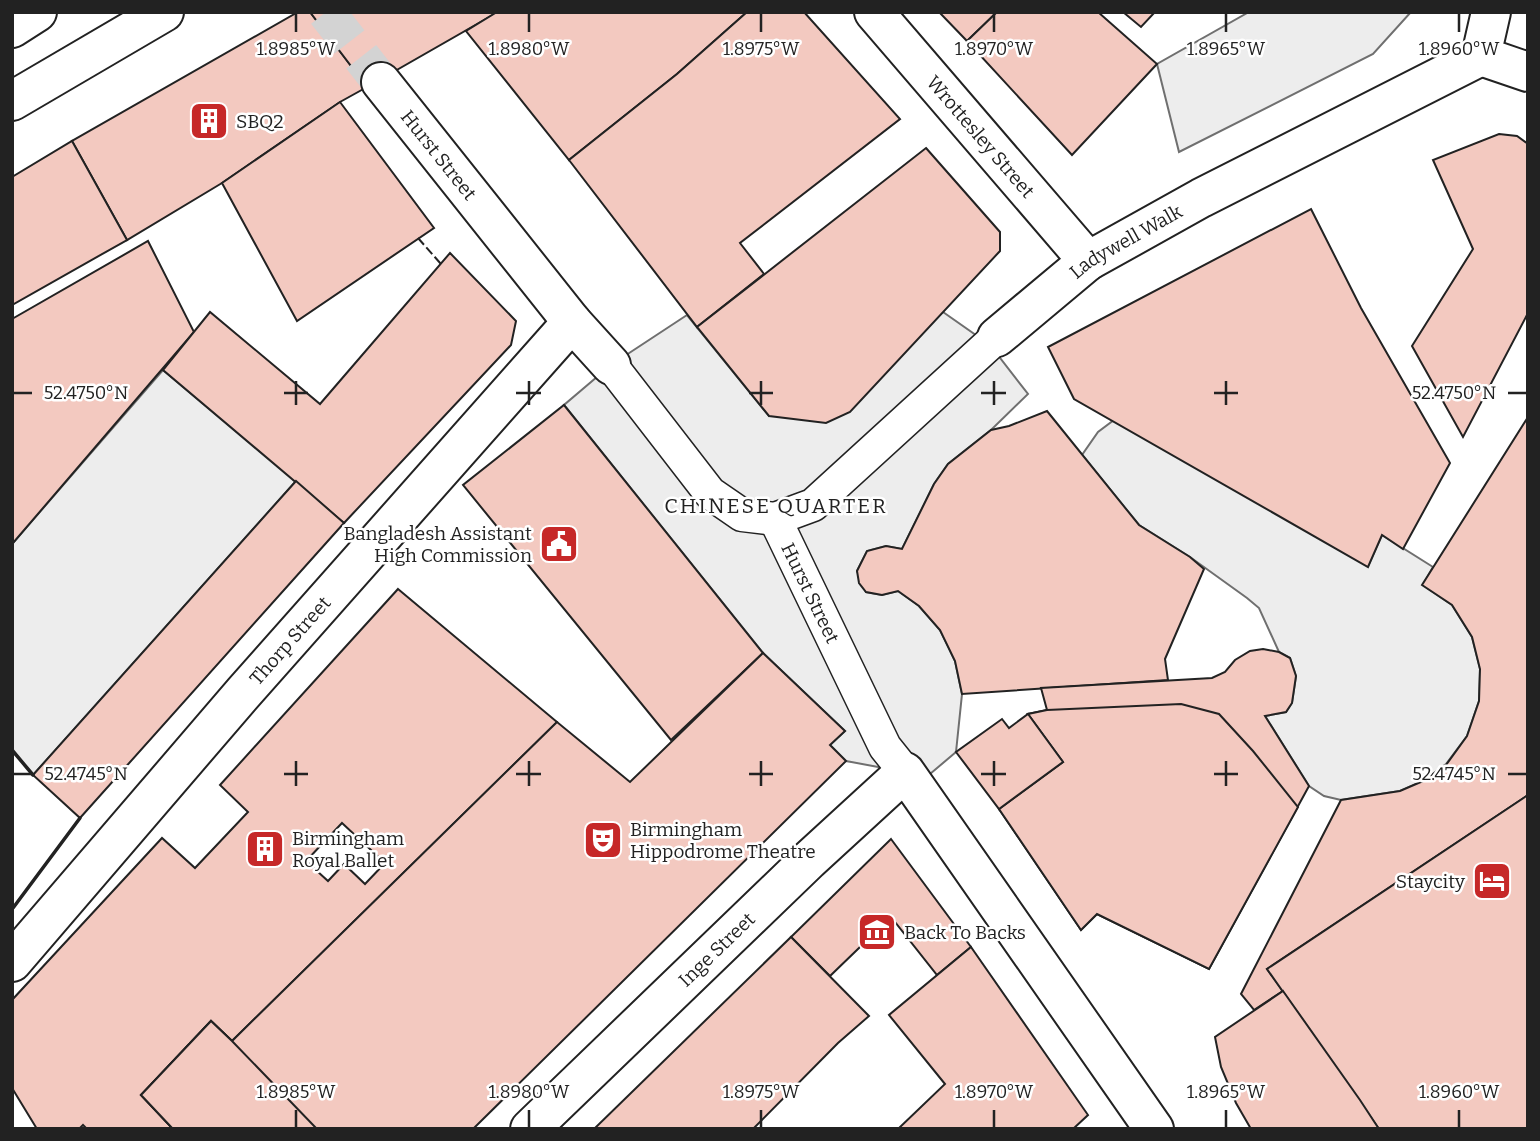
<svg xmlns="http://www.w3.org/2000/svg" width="1540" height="1141" font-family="Bitter,serif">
	<rect width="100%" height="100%" fill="#fff"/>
	<g fill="#ededed" stroke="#6f6f6f" stroke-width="2">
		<polygon points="1249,12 1411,12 1373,54 1179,152 1157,64"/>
		<polygon points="943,312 990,345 1028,394 991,430 948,464 934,484 902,549 886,546 867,551 857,571 866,592 882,595 898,591 919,606 940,630 955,661 962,694 956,752 930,774 905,772 846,761 830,745 845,731 763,653 564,405 611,365 687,315 769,416"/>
		<polygon points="163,370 296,481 33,775 12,750 12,544"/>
		<polygon points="1114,420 1368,566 1382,535 1433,567 1423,585 1452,605 1472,637 1480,669 1479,701 1467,736 1446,764 1423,781 1400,791 1341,800 1324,796 1309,786 1265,716 1286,712 1292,703 1296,676 1290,658 1279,652 1259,608 1247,598 1190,557 1139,525 1082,455 1098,432"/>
	</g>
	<g fill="#f3c9c0" stroke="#222" stroke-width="2" fill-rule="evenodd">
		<polygon points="298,12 310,12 367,87 340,102 222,183 127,240 72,141"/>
		<polygon points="310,12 498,12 367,87"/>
		<polygon points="497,12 747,12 677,74 569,160 466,31"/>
		<polygon points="747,12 804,12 900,119 740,243 764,274 697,327 569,160 677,74"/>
		<polygon points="939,12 997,12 967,41"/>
		<polygon points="997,12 1098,12 1157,64 1072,155 967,41"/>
		<polygon points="1123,12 1155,12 1141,27"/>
		<polygon points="340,102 434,228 297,321 222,183"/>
		<polygon points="1499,134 1517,136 1528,144 1528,313 1463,437 1412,346 1473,249 1433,160"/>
		<polygon points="72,141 127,240 12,305 12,177"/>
		<polygon points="926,148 1000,232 1000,251 850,412 826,423 769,416 697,327"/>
		<polygon points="1311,209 1361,308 1450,463 1403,549 1382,535 1368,567 1074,399 1048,347"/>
		<polygon points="148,241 194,332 13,543 12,319"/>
		<polygon points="450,253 516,321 511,345 344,523 163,370 210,312 320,404"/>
		<polygon points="564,405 763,653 671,740 463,485"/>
		<polygon points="1047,411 1139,525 1190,557 1204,569 1165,659 1168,680 962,694 955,661 940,630 919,606 898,591 882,595 866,592 859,583 857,571 867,551 886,546 902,549 934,484 948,464 991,430 1009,426"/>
		<polygon points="1528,417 1528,795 1267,969 1283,991 1254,1010 1241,994 1341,800 1400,791 1423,781 1446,765 1467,736 1479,701 1480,669 1472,637 1452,605 1422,585"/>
		<polygon points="296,481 344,523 80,818 33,775"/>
		<path d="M398 589 557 722 232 1041 211 1021 141 1095 173 1129H87L83 1125 79 1129H37L12 1088V1000L162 838 195 868 248 812 220 785ZM342 823 385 863 365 884 344 864 328 881 306 861Z"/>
		<polygon points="1263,649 1279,652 1290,658 1296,676 1292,703 1286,712 1265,716 1309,786 1209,969 1097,914 1081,930 999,809 1063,762 1028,714 1047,710 1041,688 1212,678 1225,672 1235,660 1250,651"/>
		<polygon points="763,653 845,731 830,745 846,761 473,1129 173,1129 141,1095 211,1021 232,1041 557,722 630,782"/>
		<polygon points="1181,704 1219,714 1253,751 1298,807 1209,969 1097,914 1081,930 999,809 1063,762 1028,714 1047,710"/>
		<polygon points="1028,714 1063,762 999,809 956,752 1002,719 1009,728"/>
		<polygon points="1528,795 1528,1129 1379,1129 1267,969"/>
		<polygon points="891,839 971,947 937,975 891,917 830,976 791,937"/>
		<polygon points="791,937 869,1016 838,1043 753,1129 594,1129"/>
		<polygon points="971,947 1088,1115 1073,1129 898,1129 945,1084 889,1015"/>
		<polygon points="1283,991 1360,1100 1379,1129 1251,1129 1236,1103 1221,1067 1215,1037"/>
		<polygon points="211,1021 232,1041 317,1129 173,1129 141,1095"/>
	</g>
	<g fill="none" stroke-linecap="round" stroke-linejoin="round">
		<polyline stroke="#d3d3d3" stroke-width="38" stroke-dasharray="38 19" stroke-linecap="butt" points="326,12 381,82"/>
		<g stroke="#222" stroke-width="35">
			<g id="pedestrian">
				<polyline points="611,365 710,493 742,515 775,519 813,505 997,337"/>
				<path id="s1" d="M775 519 885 747 905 772"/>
			</g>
		</g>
		<g stroke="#222" stroke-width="42">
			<g id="minor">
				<path id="s2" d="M874 12 1088 261"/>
				<path id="s3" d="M381 82 572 322 611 365"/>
				<path id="s4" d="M997 337 1088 261 1201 198 1481 56"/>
				<path id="s5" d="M12 962 244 692 572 322"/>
				<path id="s6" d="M530 1129 809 860 905 772 1154 1129"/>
			</g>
		</g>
		<g stroke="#222" stroke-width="42">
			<g id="tertiary">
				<polyline points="1491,12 1481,56 1528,72"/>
				<polyline points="12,28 37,12"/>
				<polyline points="12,101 164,12"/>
			</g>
		</g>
		<use href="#pedestrian" stroke="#fff" stroke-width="32"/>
		<use href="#minor" stroke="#fff" stroke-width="38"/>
		<use href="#tertiary" stroke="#fff" stroke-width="38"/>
		<polyline stroke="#222" stroke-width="2" stroke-dasharray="9 3.5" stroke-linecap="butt" points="418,238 441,264"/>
		<g stroke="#222" stroke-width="3.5">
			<polyline points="12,750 33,775"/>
			<polyline points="13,908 80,818"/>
		</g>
	</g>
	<path fill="none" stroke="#222" stroke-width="2.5" d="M296 14V32M529 14V32M761 14V32M994 14V32M1226 14V32M1459 14V32M296 381V405M529 381V405M761 381V405M994 381V405M1226 381V405M14 393H32M284 393H308M516 393H541M749 393H773M981 393H1006M1214 393H1238M1508 393H1526M296 761V786M529 761V786M761 761V786M994 761V786M1226 761V786M14 774H32M284 774H308M516 774H541M749 774H773M981 774H1006M1214 774H1238M1508 774H1526M296 1110V1127M529 1110V1127M761 1110V1127M994 1110V1127M1226 1110V1127M1459 1110V1127"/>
	<defs>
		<g id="building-square" transform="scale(2.0125)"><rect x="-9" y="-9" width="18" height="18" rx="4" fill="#c62828" stroke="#fff"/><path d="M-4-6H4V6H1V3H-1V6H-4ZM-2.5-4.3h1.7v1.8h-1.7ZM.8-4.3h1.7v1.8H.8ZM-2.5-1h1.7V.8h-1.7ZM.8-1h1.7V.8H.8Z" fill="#fff"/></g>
		<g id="civic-square" transform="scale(2.0125)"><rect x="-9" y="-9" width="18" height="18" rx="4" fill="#c62828" stroke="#fff"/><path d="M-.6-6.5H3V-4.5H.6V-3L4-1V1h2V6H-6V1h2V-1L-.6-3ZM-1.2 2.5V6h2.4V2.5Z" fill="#fff"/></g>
		<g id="theatre-square" transform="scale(2.0125)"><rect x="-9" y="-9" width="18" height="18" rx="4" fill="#c62828" stroke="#fff"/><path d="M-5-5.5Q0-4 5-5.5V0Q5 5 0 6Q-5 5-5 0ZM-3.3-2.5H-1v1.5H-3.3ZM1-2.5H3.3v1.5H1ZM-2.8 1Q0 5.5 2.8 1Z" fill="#fff"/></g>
		<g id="hotel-square" transform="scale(2.0125)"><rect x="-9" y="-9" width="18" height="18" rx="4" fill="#c62828" stroke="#fff"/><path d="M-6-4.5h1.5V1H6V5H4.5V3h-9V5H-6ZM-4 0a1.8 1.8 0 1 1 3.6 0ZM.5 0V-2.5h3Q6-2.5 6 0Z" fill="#fff"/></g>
		<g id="museum-square" transform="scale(2.0125)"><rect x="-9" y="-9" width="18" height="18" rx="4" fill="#c62828" stroke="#fff"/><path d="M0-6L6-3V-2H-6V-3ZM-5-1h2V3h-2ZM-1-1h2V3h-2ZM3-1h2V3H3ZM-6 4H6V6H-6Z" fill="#fff"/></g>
	</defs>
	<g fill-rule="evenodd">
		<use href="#building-square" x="209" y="121"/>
		<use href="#civic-square" x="559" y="544"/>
		<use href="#theatre-square" x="603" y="840"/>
		<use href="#building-square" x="265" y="849"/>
		<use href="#hotel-square" x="1492" y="881"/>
		<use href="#museum-square" x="877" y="932"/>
	</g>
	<g text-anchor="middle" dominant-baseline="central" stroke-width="5" stroke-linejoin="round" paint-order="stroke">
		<g font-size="19" fill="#222" stroke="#fff" text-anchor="start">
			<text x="236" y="121">SBQ2</text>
			<text x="532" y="533" text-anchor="end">Bangladesh Assistant<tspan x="532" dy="22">High Commission</tspan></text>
			<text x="630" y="829">Birmingham<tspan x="630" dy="22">Hippodrome Theatre</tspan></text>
			<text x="292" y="838">Birmingham<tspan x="292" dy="22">Royal Ballet</tspan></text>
			<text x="1465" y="881" text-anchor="end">Staycity</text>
			<text x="904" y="932">Back To Backs</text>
		</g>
		<g font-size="19" fill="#222" stroke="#fff">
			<text stroke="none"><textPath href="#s2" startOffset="164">Wrottesley Street</textPath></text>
			<text stroke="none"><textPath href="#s3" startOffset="93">Hurst Street</textPath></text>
			<text stroke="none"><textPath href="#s4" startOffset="161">Ladywell Walk</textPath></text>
			<text stroke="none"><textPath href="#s1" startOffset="82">Hurst Street</textPath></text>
			<text stroke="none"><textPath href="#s5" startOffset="425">Thorp Street</textPath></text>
			<text stroke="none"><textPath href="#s6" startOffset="259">Inge Street</textPath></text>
		</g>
		<g font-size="21" letter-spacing="2" fill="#222" stroke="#fff">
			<text x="776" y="506">CHINESE QUARTER</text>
		</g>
	</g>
	<g font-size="18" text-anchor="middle" fill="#222" stroke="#fff" stroke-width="5" stroke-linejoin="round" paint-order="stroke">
		<text x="296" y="55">1.8985°W</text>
		<text x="529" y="55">1.8980°W</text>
		<text x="761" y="55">1.8975°W</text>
		<text x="994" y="55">1.8970°W</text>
		<text x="1226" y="55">1.8965°W</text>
		<text x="1459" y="55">1.8960°W</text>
		<text x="86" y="399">52.4750°N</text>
		<text x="1454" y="399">52.4750°N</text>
		<text x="86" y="780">52.4745°N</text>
		<text x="1454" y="780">52.4745°N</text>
		<text x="296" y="1098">1.8985°W</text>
		<text x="529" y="1098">1.8980°W</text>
		<text x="761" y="1098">1.8975°W</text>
		<text x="994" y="1098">1.8970°W</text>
		<text x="1226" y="1098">1.8965°W</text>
		<text x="1459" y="1098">1.8960°W</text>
	</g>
	<rect width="1540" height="1141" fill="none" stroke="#222222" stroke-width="28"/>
</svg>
